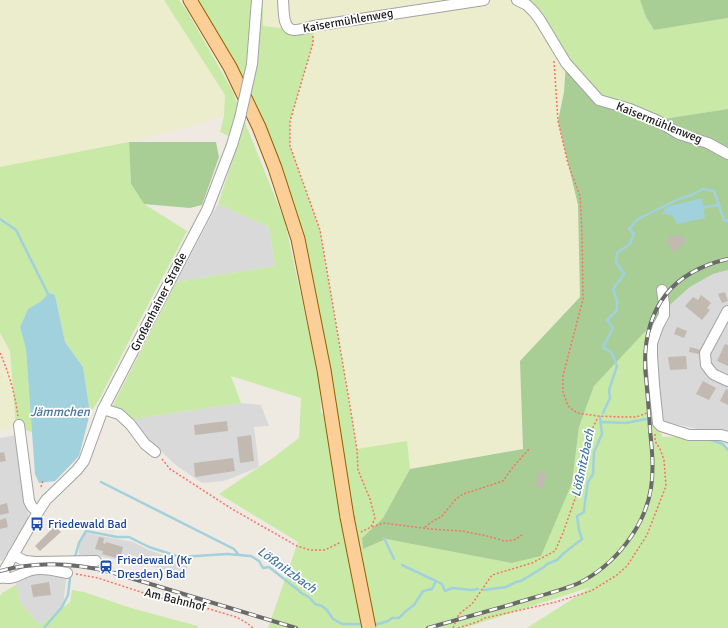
<svg xmlns="http://www.w3.org/2000/svg" width="728" height="628" font-family="Signika,sans-serif">
	<rect width="100%" height="100%" fill="#eeeae2"/>
	<g fill="#dad9d9">
		<polygon points="218,204 269,227 275,266 176,282"/>
		<polygon points="728,270 728,445 715,436 702,430 662,421 655,381 657,319 673,302 690,287 713,274"/>
		<polygon points="241,403 261,405 269,426 254,427 259,467 224,481 202,483 177,466 151,442 133,419"/>
		<polygon points="16,435 25,501 29,518 2,561 0,560 0,438"/>
		<polygon points="86,533 133,542 149,550 188,564 185,575 147,565 143,566 124,561 98,556 79,557 79,546"/>
		<polygon points="29,575 46,575 66,579 63,607 40,625 21,604 16,585 16,580"/>
	</g>
	<g fill="#ecedcd">
		<polygon points="0,0 164,0 225,95 224,116 198,124 129,142 0,167"/>
		<polygon points="263,0 517,0 527,5 566,63 564,92 558,121 578,205 580,297 520,361 523,449 410,469 407,441 357,450 320,230 290,146 290,121 313,43 288,29 263,26"/>
		<polygon points="0,333 10,350 16,427 0,431"/>
	</g>
	<g fill="#c9e9a7">
		<polygon points="164,0 179,0 187,11 232,90 285,222 320,384 321,412 338,430 281,170 240,73 197,0 263,0 263,26 288,29 314,26 313,43 290,121 290,146 320,230 357,449 407,441 410,469 383,518 362,538 363,549 386,539 511,563 572,483 579,427 594,386 657,319 657,409 662,437 715,436 728,448 728,628 527,628 591,587 464,628 268,628 298,542 219,494 274,457 299,438 301,398 231,376 241,403 133,419 112,407 176,282 275,266 269,227 218,204 239,141 220,132 224,116 225,95"/>
		<polygon points="517,0 640,0 646,17 654,30 728,18 728,109 656,120 599,100 540,20"/>
		<polygon points="129,142 131,184 144,204 187,231 131,337 99,400 90,413 83,367 65,342 55,295 49,293 40,302 28,309 20,327 26,349 32,432 16,427 10,351 0,333 0,167"/>
		<polygon points="16,585 21,604 40,625 70,602 72,590 84,592 131,608 198,626 198,628 0,628 0,596 2,593"/>
	</g>
	<g fill="#a8ce96">
		<polygon points="640,0 728,0 728,18 654,30 646,17"/>
		<polygon points="566,63 599,100 656,120 728,109 728,270 713,274 690,287 673,302 594,386 579,427 572,483 541,556 511,563 386,539 363,549 362,538 383,518 410,469 523,449 520,361 580,297 578,205 558,121 564,92"/>
		<polygon points="129,142 216,142 219,157 202,205 190,208 144,204 131,184"/>
	</g>
	<g fill="#a1d1dc">
		<polygon points="702,198 705,218 677,224 672,215 662,214 666,207"/>
		<polygon points="49,293 55,295 65,342 83,367 90,413 79,456 55,481 39,483 35,474 26,349 20,327 28,309 40,302"/>
	</g>
	<g fill="none" stroke-linecap="round" stroke-linejoin="round">
		<g stroke="#a1d1dc" stroke-width="2.5">
			<polyline points="701,208 719,205"/>
			<polyline points="0,219 16,230 48,294 48,297"/>
			<polyline points="603,413 610,398 609,390 617,366 612,353 603,347 613,328 607,320 617,310 617,300 613,289 624,274 616,262 617,253 630,244 634,234 629,229 638,219 679,199 692,195 703,189 714,191 724,220 727,221 728,220"/>
			<polyline points="601,422 626,423 646,419"/>
			<polyline points="711,440 723,444 728,450"/>
			<polyline points="101,482 234,549 238,554"/>
			<polyline points="384,538 394,559"/>
			<polyline points="75,557 79,543 86,531 117,537 129,537 149,547 180,557 227,554 251,556 259,561 263,568 269,567 303,594 309,597 315,604 322,606 327,610 333,619 342,624 363,624"/>
			<polyline points="402,565 436,581"/>
			<polyline points="484,590 506,587 516,582 521,581 544,567 547,564 557,560 564,553 582,539 579,530 577,516 584,512 585,502 588,482 593,474 594,452 602,434 600,417"/>
			<polyline points="372,624 378,624 388,621 392,618 399,618 406,611 414,605 423,591 432,589 436,581 442,584 445,591 452,588 472,590 478,589"/>
			<polyline points="44,628 62,607 68,595 70,578"/>
		</g>
	</g>
	<g fill="#c2b9b1">
		<polygon points="671,234 676,238 679,234 686,240 675,253 669,247 671,245 666,241"/>
		<polygon points="725,292 728,301 722,303 718,294"/>
		<polygon points="701,295 711,303 707,308 710,310 702,320 685,306 693,297 698,300"/>
		<polygon points="677,327 687,331 684,338 674,334"/>
		<polygon points="725,344 728,345 728,366 717,361"/>
		<polygon points="690,347 701,350 699,354 689,352"/>
		<polygon points="686,356 687,369 670,370 668,357"/>
		<polygon points="703,381 716,388 709,400 696,394"/>
		<polygon points="726,389 728,390 728,405 720,401"/>
		<polygon points="227,421 228,431 195,435 194,425"/>
		<polygon points="251,435 254,461 240,463 237,437"/>
		<polygon points="4,452 6,461 0,462 0,453"/>
		<polygon points="233,458 235,471 195,477 194,463"/>
		<polygon points="539,472 546,474 542,489 535,487"/>
		<polygon points="7,503 9,513 0,515 0,505"/>
		<polygon points="6,518 8,527 0,529 0,520"/>
		<polygon points="55,526 61,532 40,551 35,546"/>
		<polygon points="99,537 104,538 103,543 105,544 106,542 123,547 120,559 102,554 103,551 95,549"/>
		<polygon points="49,582 51,595 33,597 31,585"/>
	</g>
	<g fill="none" stroke-linecap="round" stroke-linejoin="round">
		<g stroke="#a3a3a3" stroke-width="12">
			<g id="minor">
				<path d="M283 0C284 9 282 31 295 30 301 30 308 27 314 26L484 0"/>
				<polyline points="517,0 527,5 534,12 540,20 566,63 599,100 630,109 656,120 679,134 708,143 728,154"/>
				<polyline points="252,64 257,0"/>
				<polyline points="662,290 664,304 664,315 658,326 652,343 652,355 654,385 658,423 661,426 689,435 721,435 728,437"/>
				<polyline points="728,311 727,312 705,353 706,365 713,374 728,381"/>
				<polyline points="103,409 119,414 130,424 145,444 155,452"/>
				<polyline points="19,425 29,501 32,507 38,512"/>
				<polyline points="13,555 25,561 36,562 96,561"/>
				<path d="M1 577C13 581 20 573 32 570 44 567 55 571 67 573"/>
				<polyline points="0,578 38,512 46,500 77,470 84,461 103,409 152,315 207,210 232,145 240,118"/>
			</g>
		</g>
		<g stroke="#955f00" stroke-width="15">
			<polyline id="major" points="190,0 230,67 259,127 275,168 298,239 324,370 347,517"/>
		</g>
		<g stroke="#fb7166" stroke-width="1.5" stroke-dasharray="2 2" stroke-linecap="butt">
			<polyline points="313,36 313,43 290,121 290,146 320,230 351,412 357,450 358,470 370,499 375,518 371,527 361,532"/>
			<polyline points="554,61 558,121 568,164 580,196 582,232 583,299 563,376 563,392 568,406 577,413 598,416 622,417 636,417 647,413"/>
			<path d="M0 353C9 373 15 394 18 416"/>
			<polyline points="162,459 170,469 232,509 297,546 310,550 325,550 341,542"/>
			<polyline points="41,487 43,480"/>
			<polyline points="372,527 384,523 431,529 462,531 487,536 504,541 514,540 522,535"/>
			<polyline points="425,527 433,521 441,517 456,499 463,494 503,481 513,467 530,448"/>
			<polyline points="104,561 112,563 112,570"/>
			<polyline points="76,574 98,578 153,596 206,608 236,617 247,623 253,628"/>
			<polyline points="453,628 459,614 472,604 492,575 532,563 555,551 563,533 576,496 585,444 598,417"/>
			<polyline points="458,628 477,622 485,618 556,602 591,591 617,575 627,566 647,535 666,486 664,460 660,449 655,441 655,434"/>
		</g>
		<use href="#minor" stroke="#fff" stroke-width="10"/>
		<use href="#major" stroke="#fcce98" stroke-width="13"/>
		<g stroke="#6a6a6a" stroke-width="4">
			<g id="rail">
				<path d="M0 571C37 561 77 563 114 573L296 628"/>
				<path d="M428 628C456 620 484 612 513 604 534 597 558 592 579 583 615 565 645 527 651 488 654 469 652 449 650 430 649 409 647 388 645 367 644 309 671 272 728 259"/>
			</g>
		</g>
		<use href="#rail" stroke="#fff" stroke-width="2.5" stroke-dasharray="8" stroke-linecap="butt"/>
		<g stroke="#a3a3a3" stroke-width="12" stroke-linecap="butt">
			<polyline id="minor-bridge" points="240,118 252,64"/>
		</g>
		<g stroke="#955f00" stroke-width="15" stroke-linecap="butt">
			<polyline id="major-bridge" points="347,517 369,628"/>
		</g>
		<use href="#minor-bridge" stroke="#fff" stroke-width="10"/>
		<use href="#major-bridge" stroke="#fcce98" stroke-width="13"/>
	</g>
	<defs>
		<g id="bus-bare" transform="scale(1.08)"><path d="M-5-6H5V4H4V6H2V4H-2V6H-4V4H-5ZM-3.5-4V0h7V-4ZM-3.5 1.2v1.5H-2V1.2ZM2 1.2v1.5H3.5V1.2Z" fill="#1a4fb4" stroke="#fff" stroke-width="2.5" paint-order="stroke"/></g>
		<g id="station-bare" transform="scale(1.08)"><path d="M-3-6H3Q5-6 5-4V2Q5 4 3 4L4.5 6H3L1.5 4h-3L-3 6H-4.5L-3 4Q-5 4-5 2V-4Q-5-6-3-6ZM-3.5-4v3h7v-3ZM-3.5 1v1.5H-2V1ZM2 1v1.5H3.5V1Z" fill="#1a4fb4" stroke="#fff" stroke-width="2.5" paint-order="stroke"/></g>
	</defs>
	<g fill-rule="evenodd">
		<use href="#bus-bare" x="37" y="524"/>
		<use href="#station-bare" x="106" y="567"/>
	</g>
	<g text-anchor="middle" dominant-baseline="central" stroke-width="3.5" stroke-linejoin="round" paint-order="stroke">
		<g font-size="12" fill="#1c1c1c" stroke="#fff">
			<text transform="translate(348 21) rotate(-10)">Kaisermühlenweg</text>
			<text transform="translate(659 123) rotate(22)">Kaisermühlenweg</text>
			<text transform="translate(159 302) rotate(-63)">Großenhainer Straße</text>
			<text transform="translate(175 600) rotate(14)">Am Bahnhof</text>
		</g>
		<g font-size="12" fill="#164399" stroke="#fff" text-anchor="start">
			<text x="48" y="524">Friedewald Bad</text>
			<text x="117" y="560">Friedewald (Kr<tspan x="117" dy="14">Dresden) Bad</tspan></text>
		</g>
		<g font-size="13" font-style="italic" fill="#4678a4" stroke="#fff">
			<text x="60" y="412">Jämmchen</text>
			<text transform="translate(583 463) rotate(-78)">Lößnitzbach</text>
			<text transform="translate(287 570) rotate(36)">Lößnitzbach</text>
		</g>
	</g>
</svg>
